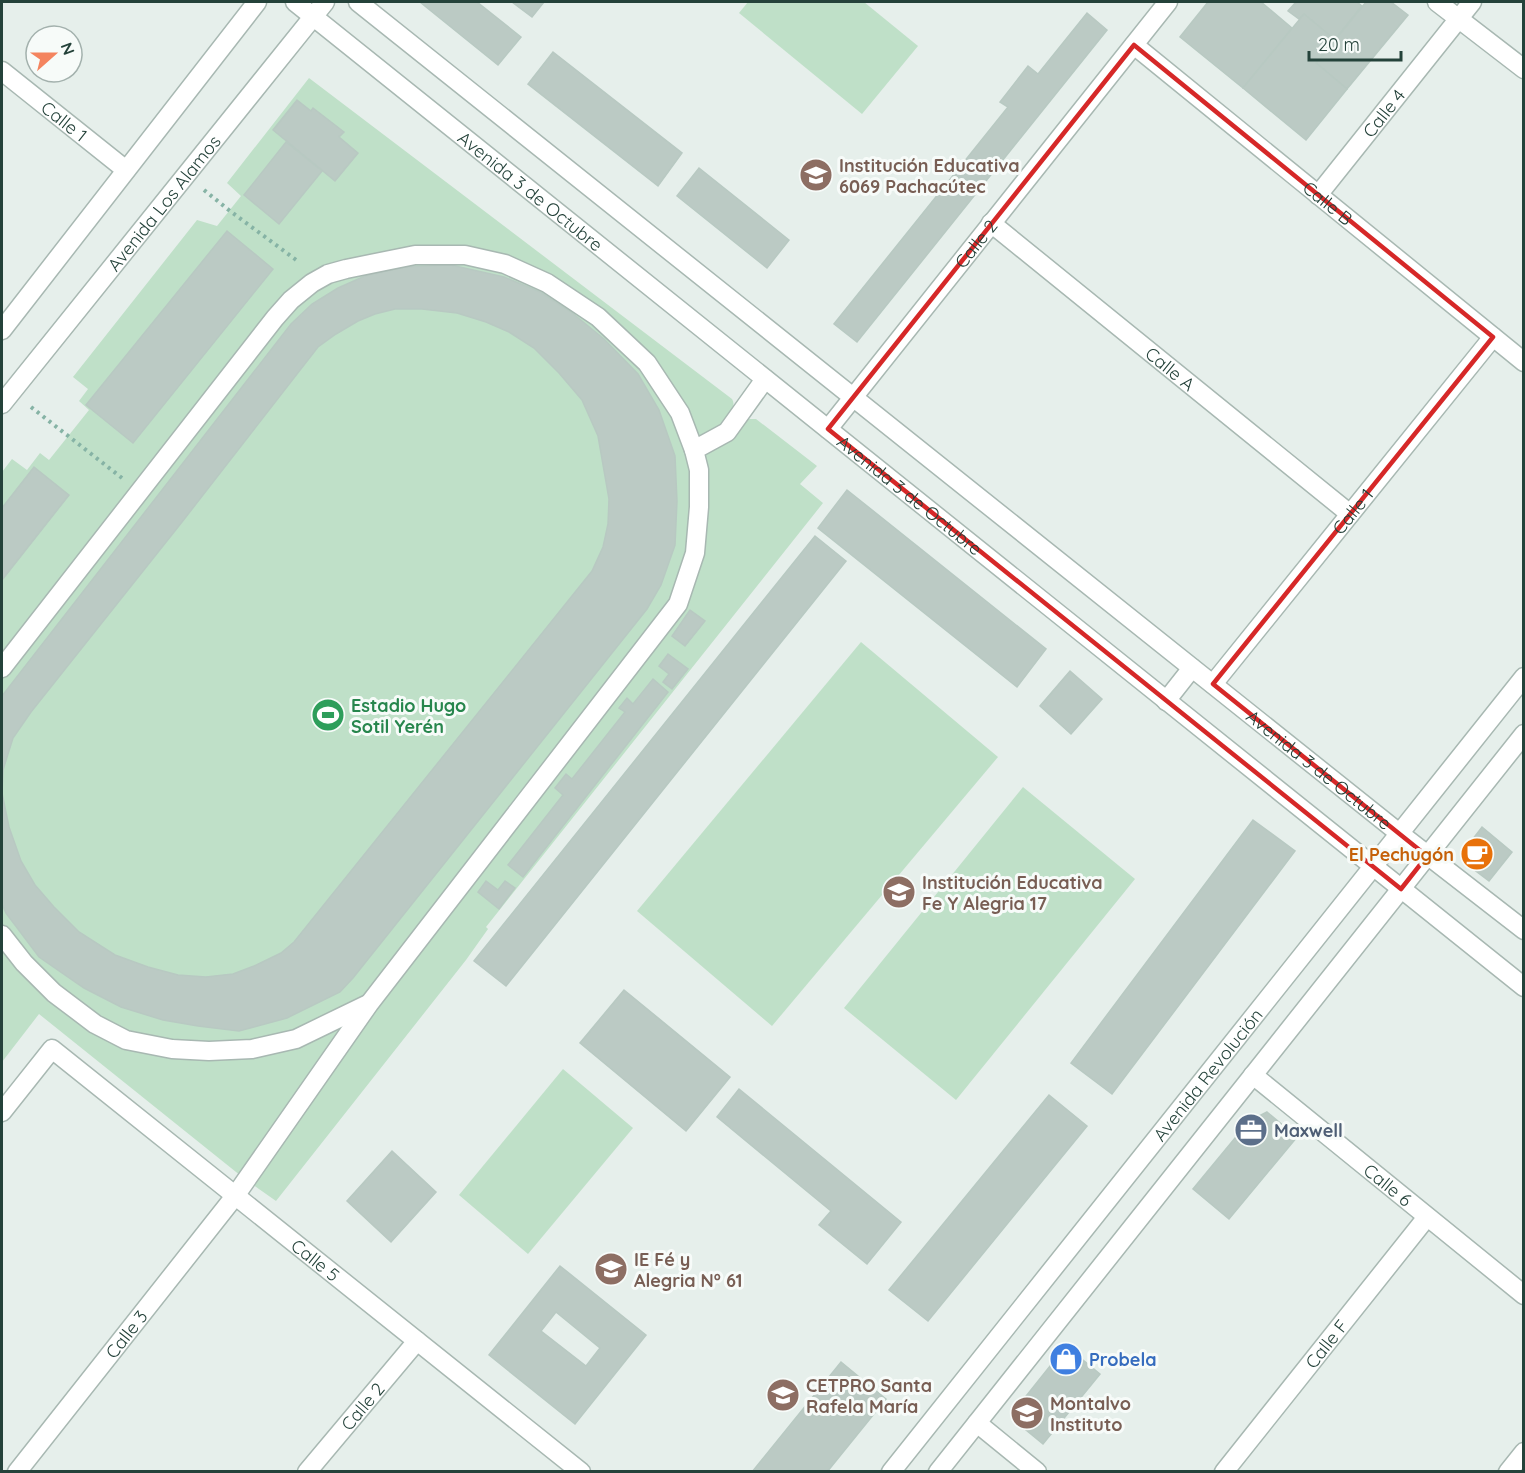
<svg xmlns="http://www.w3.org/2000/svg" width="1525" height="1473" font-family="Quicksand,sans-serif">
	<rect width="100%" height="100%" fill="#e6efeb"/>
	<g fill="#bfe0c8">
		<polygon points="748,2 864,2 918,46 862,114 739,13"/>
		<path d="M309 78 732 399C736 406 731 410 727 415L741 426 749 419H756L817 466 800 484 823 503 486 927 488 929 466 960 276 1201 246 1180 39 1014 2 1062V472L12 459 27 470 40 453 49 460 89 410 79 401 88 389 73 377 197 220 217 226 241 196 227 183Z"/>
		<polygon points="861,642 998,757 772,1026 637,911"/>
		<polygon points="1023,787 1135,879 956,1100 844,1008"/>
		<polygon points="563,1069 633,1128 528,1254 459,1195"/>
	</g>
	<g fill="#bbcac4" stroke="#b8c9c2" stroke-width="1.5" fill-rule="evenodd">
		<polygon points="420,2 477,2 521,37 498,65"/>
		<polygon points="512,2 544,2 532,17"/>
		<polygon points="1208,2 1261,2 1292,28 1243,88 1180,37"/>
		<polygon points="1296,2 1357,2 1362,6 1335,40 1304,14 1299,19 1288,11"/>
		<polygon points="1366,2 1391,2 1408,15 1347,89 1316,63"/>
		<polygon points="1087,13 1107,30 857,342 834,324 1008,107 1000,102 1028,66 1038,74"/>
		<polygon points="1304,14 1335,40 1316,63 1347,89 1306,140 1243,88"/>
		<polygon points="553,52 682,153 658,186 528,84"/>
		<polygon points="297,100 311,111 313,108 344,132 339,137 358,153 335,181 273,130"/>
		<polygon points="286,142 322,171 279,224 244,195"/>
		<polygon points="699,168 789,240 767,268 677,196"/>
		<polygon points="227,231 273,269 133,443 86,405"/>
		<path d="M451 265 504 277 540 292 571 312 604 339 638 374 659 410 675 456 677 501 675 545 661 585 647 609 353 978 340 992 287 1018 239 1031 198 1026 163 1020 121 1007 84 988 39 957 6 913 2 904V696L291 324 312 304 338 288 365 276 405 267ZM395 309H422L457 313 486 322 509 332 534 348 559 373 582 400 598 436 609 499 608 524 603 547 592 571 294 942 281 953 254 966 233 974 206 977 178 975 148 967 115 955 79 932 54 907 35 885 21 861 9 827 2 793 3 770 13 738 31 712 182 522 318 347 336 334 358 321 375 314Z"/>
		<polygon points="34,467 69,495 2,580 2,508"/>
		<polygon points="847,490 1046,649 1017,687 818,528"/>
		<polygon points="815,536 846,561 506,986 474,961"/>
		<polygon points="690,610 705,621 685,646 672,636"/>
		<polygon points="668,654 688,669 672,689 663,682 669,674 659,666"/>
		<polygon points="1070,671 1102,699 1071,734 1040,706"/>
		<polygon points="653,679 668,692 523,877 508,865 563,795 555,788 566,774 572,779 625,712 619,708 627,698 633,704"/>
		<polygon points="1253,820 1295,851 1112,1094 1071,1063"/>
		<polygon points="1482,827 1512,852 1489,881 1468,865 1466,848"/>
		<polygon points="486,881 498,890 505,881 515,888 499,909 478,892"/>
		<polygon points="624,990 730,1077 686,1131 580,1043"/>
		<polygon points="739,1089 901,1222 867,1264 819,1225 831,1211 717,1117"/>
		<polygon points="1049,1095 1087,1126 928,1321 889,1290"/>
		<polygon points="1267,1112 1297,1137 1229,1219 1193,1189 1249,1121"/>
		<polygon points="392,1151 436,1192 391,1242 347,1201"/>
		<path d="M560 1266 646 1335 575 1424 489 1355ZM556 1312 600 1348 586 1366 541 1331Z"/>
		<polygon points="1066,1346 1100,1374 1043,1444 1020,1425 1015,1410"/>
		<polygon points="841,1362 886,1399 827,1472 752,1472"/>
	</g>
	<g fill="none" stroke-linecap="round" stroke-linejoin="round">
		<g stroke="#a8b8b2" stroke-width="21">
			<g id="minor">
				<path id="s1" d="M295 2 1524 987"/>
				<path id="s2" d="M358 2 1399 833 1524 930"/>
				<polyline points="1437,2 1524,69"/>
				<path id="s3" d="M1134 45 1524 362"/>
				<path id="s4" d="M2 71 126 170"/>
				<path id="s5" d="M1318 195 1472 2"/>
				<path id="s6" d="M991 223 1350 514"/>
				<polyline points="2,330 257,2"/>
				<path id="s7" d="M2 404 325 2"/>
				<path id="s8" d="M828 429 1168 2"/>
				<polyline points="2,668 275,318 291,300 312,283 328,274 346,269 415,255 465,255 505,264 547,283 598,317 647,363 680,413 694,450"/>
				<path id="s9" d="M1213 684 1493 337"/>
				<polyline points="1166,701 1192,668"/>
				<polyline points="2,935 24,963 54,993 95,1024 126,1040 172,1049 209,1051 252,1049 296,1039 366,1005"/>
				<path id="s10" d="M1253 1075 1524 1295"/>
				<path id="s11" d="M2 1112 52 1049 581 1472"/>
				<polyline points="977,1423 1037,1472"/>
				<path id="s12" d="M17 1472 235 1196 369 1004 678 604 695 553 699 507V470L694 450 727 432 765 379"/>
				<path id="s13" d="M307 1472 417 1341"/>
				<path id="s14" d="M891 1472 1524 677"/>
				<polyline points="938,1472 1524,734"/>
				<path id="s15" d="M1224 1472 1427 1217"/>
				<polyline points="1508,1472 1524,1452"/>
			</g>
		</g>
		<g stroke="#86b3a5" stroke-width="4" stroke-dasharray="3 4.5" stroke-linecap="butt">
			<polyline points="204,190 230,211 299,262"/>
			<polyline points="31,407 122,478"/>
		</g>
		<use href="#minor" stroke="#fff" stroke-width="18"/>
	</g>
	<path fill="none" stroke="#d62828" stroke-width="4.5" stroke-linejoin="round" d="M1134 45 1493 337 1213 684 1427 856 1401 889 828 429Z"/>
	<defs>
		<g id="school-disc" transform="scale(1.725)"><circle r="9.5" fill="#8d6e63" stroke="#f7fbf9"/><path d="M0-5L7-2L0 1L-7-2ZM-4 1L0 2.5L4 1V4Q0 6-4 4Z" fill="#fff"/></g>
		<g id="stadium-disc" transform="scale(1.725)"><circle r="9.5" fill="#2e9e5b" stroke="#f7fbf9"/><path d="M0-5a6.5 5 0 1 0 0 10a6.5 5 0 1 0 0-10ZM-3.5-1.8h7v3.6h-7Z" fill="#fff"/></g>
		<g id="cafe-disc" transform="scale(1.725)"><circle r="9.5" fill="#e8710a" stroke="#f7fbf9"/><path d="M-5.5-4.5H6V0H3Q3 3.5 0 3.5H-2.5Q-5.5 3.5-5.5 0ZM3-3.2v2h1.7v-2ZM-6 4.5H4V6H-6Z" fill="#fff"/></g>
		<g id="office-disc" transform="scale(1.725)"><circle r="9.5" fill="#5c6f8a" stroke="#f7fbf9"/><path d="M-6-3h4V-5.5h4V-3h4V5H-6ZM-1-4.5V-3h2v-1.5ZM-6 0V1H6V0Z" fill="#fff"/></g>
		<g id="shop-disc" transform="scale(1.725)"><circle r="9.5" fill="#3f7fe0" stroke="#f7fbf9"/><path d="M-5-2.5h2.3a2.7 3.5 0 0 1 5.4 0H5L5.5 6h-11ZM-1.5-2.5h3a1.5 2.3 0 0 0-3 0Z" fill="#fff"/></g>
		<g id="university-disc" transform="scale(1.725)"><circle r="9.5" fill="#8d6e63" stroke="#f7fbf9"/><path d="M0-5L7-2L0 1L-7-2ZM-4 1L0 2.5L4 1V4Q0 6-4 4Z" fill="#fff"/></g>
	</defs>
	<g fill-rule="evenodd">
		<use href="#school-disc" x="816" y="175"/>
		<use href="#stadium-disc" x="328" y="715"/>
		<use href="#cafe-disc" x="1477" y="854"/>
		<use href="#school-disc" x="899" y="892"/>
		<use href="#office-disc" x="1251" y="1130"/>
		<use href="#school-disc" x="611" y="1269"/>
		<use href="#shop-disc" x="1066" y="1359"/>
		<use href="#university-disc" x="783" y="1395"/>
		<use href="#university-disc" x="1027" y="1413"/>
	</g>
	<g text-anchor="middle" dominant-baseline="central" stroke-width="6" stroke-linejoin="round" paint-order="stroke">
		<g font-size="18" fill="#24423a" stroke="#f7fbf9">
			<text stroke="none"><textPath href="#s5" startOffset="105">Calle 4</textPath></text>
			<text stroke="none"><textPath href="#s4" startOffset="80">Calle 1</textPath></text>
			<text stroke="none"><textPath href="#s1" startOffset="302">Avenida 3 de Octubre</textPath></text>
			<text stroke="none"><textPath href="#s7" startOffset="258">Avenida Los Alamos</textPath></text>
			<text stroke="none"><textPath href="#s3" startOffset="250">Calle B</textPath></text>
			<text stroke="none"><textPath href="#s8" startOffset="237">Calle 2</textPath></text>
			<text stroke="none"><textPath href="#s6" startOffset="231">Calle A</textPath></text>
			<text stroke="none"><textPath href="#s1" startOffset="788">Avenida 3 de Octubre</textPath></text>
			<text stroke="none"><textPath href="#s9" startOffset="222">Calle 1</textPath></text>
			<text stroke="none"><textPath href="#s2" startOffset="1230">Avenida 3 de Octubre</textPath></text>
			<text stroke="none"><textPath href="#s14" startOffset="508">Avenida Revolución</textPath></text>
			<text stroke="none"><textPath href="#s10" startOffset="174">Calle 6</textPath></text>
			<text stroke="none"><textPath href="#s11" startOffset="418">Calle 5</textPath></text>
			<text stroke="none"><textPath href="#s12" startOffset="176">Calle 3</textPath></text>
			<text stroke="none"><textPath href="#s15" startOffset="164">Calle F</textPath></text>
			<text stroke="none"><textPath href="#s13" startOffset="86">Calle 2</textPath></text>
		</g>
		<g font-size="18" font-weight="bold" fill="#785e54" stroke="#f7fbf9" text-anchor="start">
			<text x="839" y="165">Institución Educativa<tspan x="839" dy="21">6069 Pachacútec</tspan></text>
			<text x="922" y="882">Institución Educativa<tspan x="922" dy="21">Fe Y Alegria 17</tspan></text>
			<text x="634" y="1259">IE Fé y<tspan x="634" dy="21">Alegria N° 61</tspan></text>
			<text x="806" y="1385">CETPRO Santa<tspan x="806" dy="21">Rafela María</tspan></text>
			<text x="1050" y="1403">Montalvo<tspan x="1050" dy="21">Instituto</tspan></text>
		</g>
		<g font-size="18" font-weight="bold" fill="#27864d" stroke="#f7fbf9" text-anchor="start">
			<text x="351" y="705">Estadio Hugo<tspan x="351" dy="21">Sotil Yerén</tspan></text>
		</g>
		<g font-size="18" font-weight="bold" fill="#c56008" stroke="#f7fbf9" text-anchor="end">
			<text x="1454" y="854">El Pechugón</text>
		</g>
		<g font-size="18" font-weight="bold" fill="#4e5e75" stroke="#f7fbf9" text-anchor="start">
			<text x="1274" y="1130">Maxwell</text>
		</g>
		<g font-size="18" font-weight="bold" fill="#366cbe" stroke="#f7fbf9" text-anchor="start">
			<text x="1089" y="1359">Probela</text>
		</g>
	</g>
	<rect width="1525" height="1473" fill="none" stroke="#24423a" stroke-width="6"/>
	<g transform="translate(54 54) rotate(69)"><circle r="28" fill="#f7fbf9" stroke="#a3b1ad" stroke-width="1.5"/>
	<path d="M0-4.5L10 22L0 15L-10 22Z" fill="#f4845f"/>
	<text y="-9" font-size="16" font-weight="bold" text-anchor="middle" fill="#24423a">N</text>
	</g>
	<path d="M1309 51v9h92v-9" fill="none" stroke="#24423a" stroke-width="3"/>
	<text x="1318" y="51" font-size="18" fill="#24423a" stroke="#f7fbf9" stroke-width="4.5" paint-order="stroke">20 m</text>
</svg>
